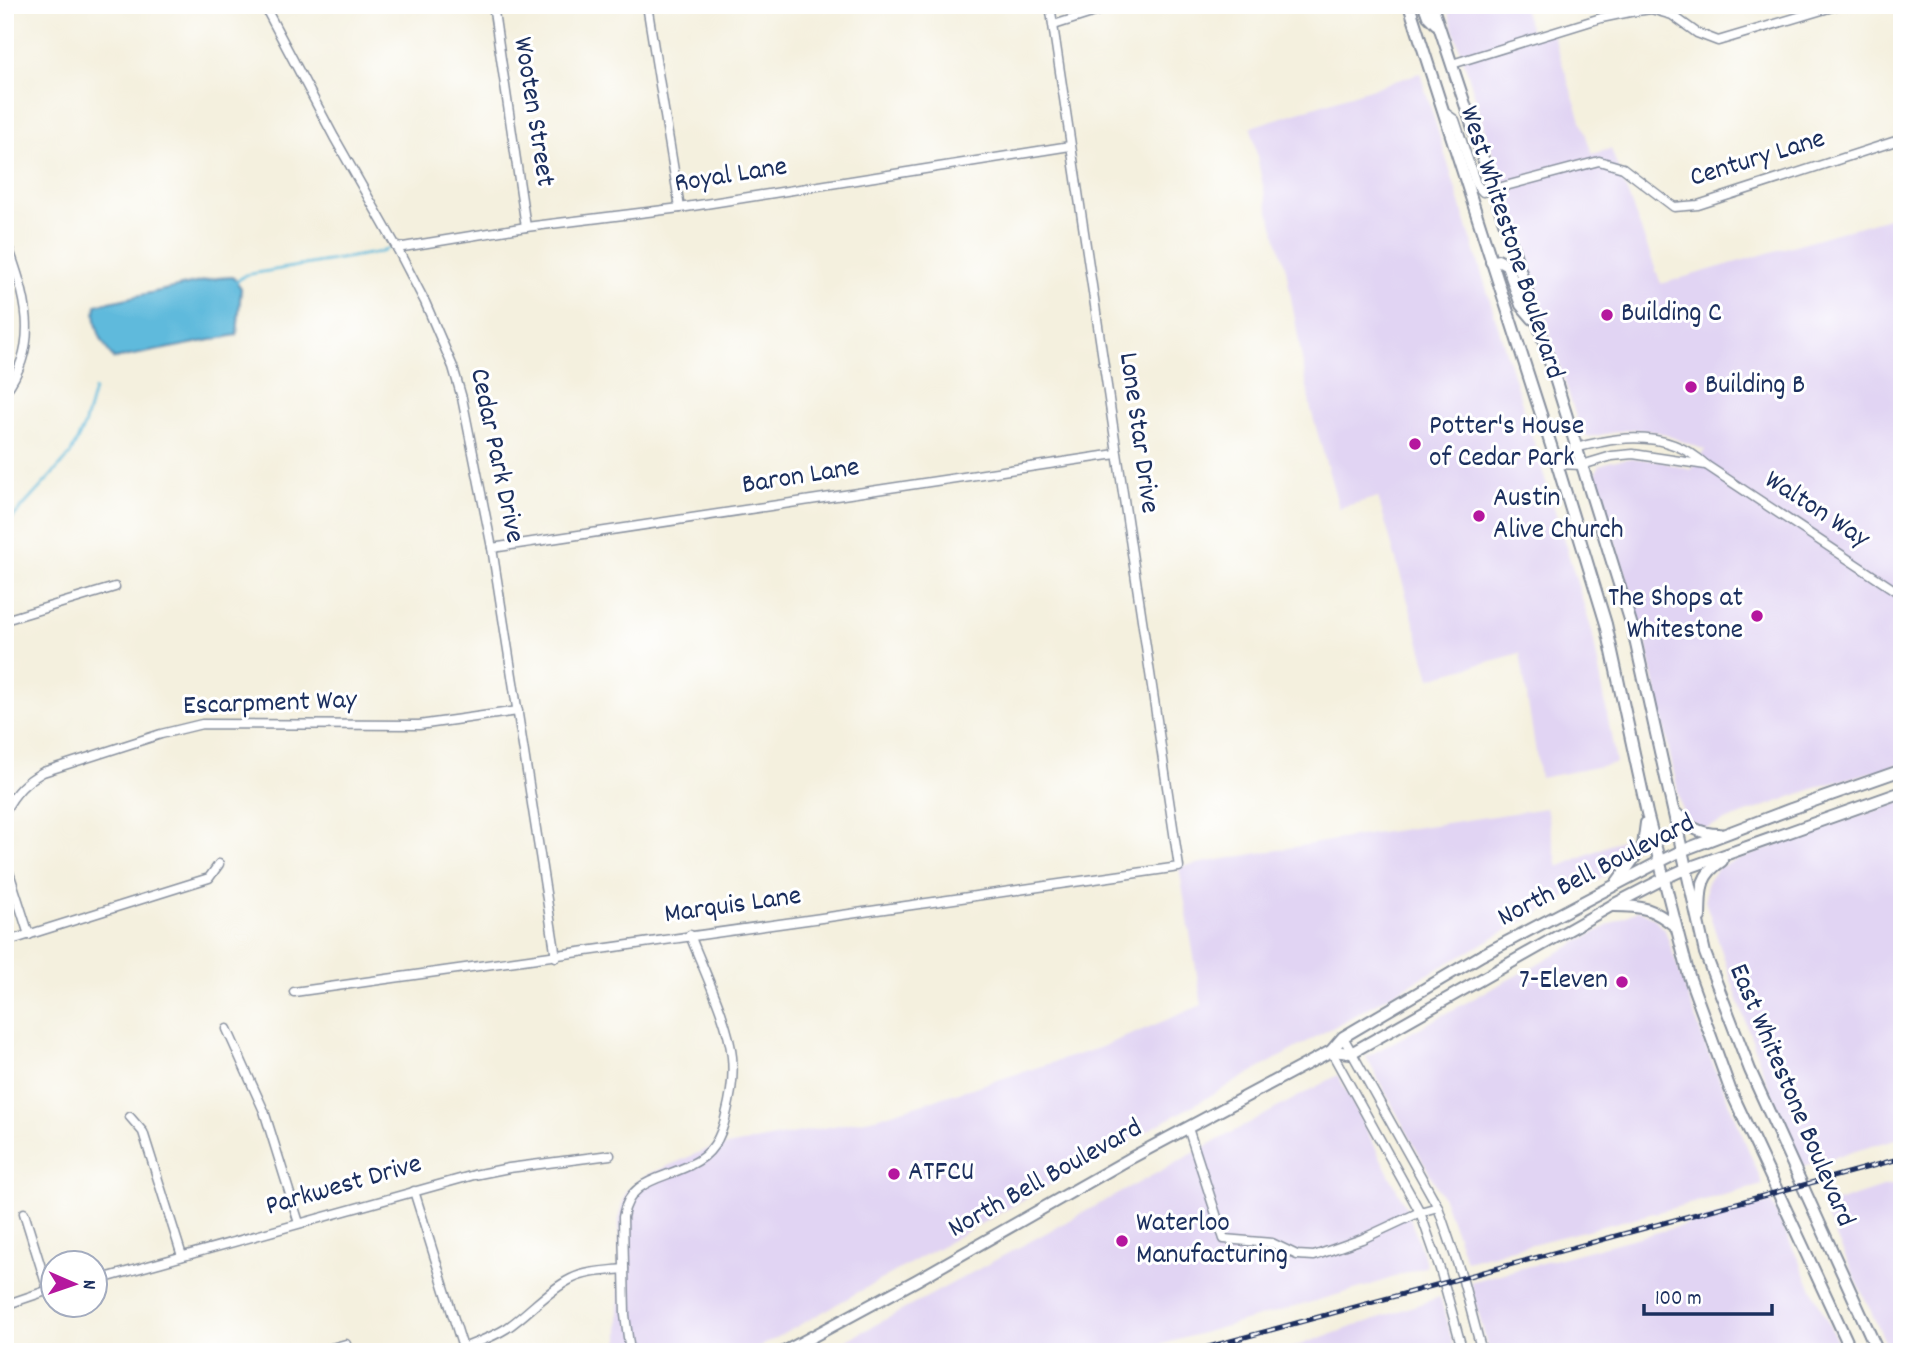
<svg xmlns="http://www.w3.org/2000/svg" width="1907" height="1357" font-family="Dekko,sans-serif">
	<rect width="100%" height="100%" fill="#fff"/>
	<filter id="ink" filterUnits="userSpaceOnUse"><feTurbulence type="fractalNoise" baseFrequency=".0143" numOctaves="2"/><feDisplacementMap in="SourceGraphic" scale="14" xChannelSelector="R" yChannelSelector="G"/><feConvolveMatrix kernelMatrix="1 2 1 2 8 2 1 2 1" color-interpolation-filters="sRGB"/></filter>
	<filter id="wash" filterUnits="userSpaceOnUse"><feTurbulence type="fractalNoise" baseFrequency=".00686" numOctaves="4" result="noise"/><feDisplacementMap in="SourceGraphic" scale="28" xChannelSelector="R" yChannelSelector="G"/><feGaussianBlur stdDeviation="1.57" result="paint"/><feColorMatrix in="noise" values="0 0 0 0 0 0 0 0 0 0 0 0 0 0 0 0 0 1.4 0 .05"/><feComposite in="paint" operator="in"/></filter>
	<g filter="url(#wash)">
		<rect width="100%" height="100%" fill="#f4f0de"/>
		<g fill="#e1d4f3">
			<polygon points="1446,5 1522,5 1532,34 1551,29 1592,154 1611,149 1661,284 1902,214 1902,764 1821,786 1708,827 1700,827 1683,815 1646,643 1594,475 1600,465 1611,461 1632,458 1659,461 1691,470 1705,450 1658,432 1632,429 1590,437 1581,433"/>
			<polygon points="1420,73 1592,631 1616,763 1540,778 1520,653 1430,678 1378,497 1339,508 1311,410 1286,269 1267,205 1251,127"/>
			<polygon points="1902,802 1902,1137 1802,1167 1765,1077 1728,971 1705,900 1707,882 1719,867 1822,828"/>
			<polygon points="1546,808 1558,867 1628,837 1624,865 751,1352 613,1352 619,1349 619,1216 626,1192 645,1176 705,1150 876,1118 1099,1048 1202,1005 1179,867 1346,838"/>
			<polygon points="1639,910 1654,918 1665,930 1705,1045 1763,1185 1466,1261 1443,1198 1366,1057 1618,920"/>
			<polygon points="1338,1075 1407,1209 1427,1266 1368,1286 1135,1352 825,1352"/>
			<polygon points="1902,1184 1902,1352 1890,1352 1822,1207 1885,1186"/>
			<polygon points="1771,1202 1842,1352 1489,1352 1470,1282"/>
			<polygon points="1440,1297 1455,1352 1279,1352"/>
		</g>
		<path fill="#5ebadc" stroke="#3c749d" stroke-width="2" d="M233 277 241 288 237 335 114 359C101 343 93 326 96 305L218 278Z"/>
		<g fill="none" stroke-linecap="round" stroke-linejoin="round">
			<g stroke="#5ebadc" stroke-width="2.5">
				<polyline points="235,283 245,275 381,252 390,247"/>
				<polyline points="5,526 70,455 84,426 94,390"/>
			</g>
		</g>
	</g>
	<g filter="url(#ink)">
		<g fill="none" stroke-linecap="round" stroke-linejoin="round">
			<g stroke="#88909e" stroke-width="11">
				<g id="minor">
					<polyline points="264,5 334,137 397,248 425,302 453,367 462,398 492,548 556,957"/>
					<polyline points="493,5 526,227"/>
					<polyline points="647,5 680,208"/>
					<polyline points="1054,25 1117,5"/>
					<polyline points="1452,64 1601,18 1630,12 1651,9 1672,15 1697,33 1718,41 1839,5"/>
					<polyline points="1444,112 1455,120 1476,184 1483,192 1599,161 1623,168 1674,207 1698,205 1902,139"/>
					<path d="M5 238C24 292 43 341 5 392"/>
					<polyline points="397,248 526,227 680,208 1070,146"/>
					<path d="M1557 464C1562 459 1568 454 1574 450 1582 445 1593 444 1601 442 1639 434 1677 438 1706 465L1902 595"/>
					<polyline points="1557,464 1582,465 1612,456 1633,454 1706,465"/>
					<polyline points="492,548 1116,454"/>
					<polyline points="5,620 115,587"/>
					<path d="M5 811C15 792 25 782 43 772L161 734 202 724 419 725 518 711"/>
					<polyline points="5,860 29,935"/>
					<polyline points="5,942 209,878 219,864"/>
					<path d="M294 992C589 953 884 908 1179 867L1050 5"/>
					<polyline points="227,1029 264,1111 299,1223"/>
					<polyline points="1343,1037 1438,1207 1462,1277 1482,1352"/>
					<polyline points="1331,1051 1420,1212 1440,1269 1463,1352"/>
					<polyline points="130,1117 143,1132 182,1256"/>
					<polyline points="1188,1128 1224,1239 1272,1243 1297,1255 1314,1256 1362,1239 1420,1212 1438,1207"/>
					<path d="M414 1191 463 1348C478 1342 493 1337 507 1328 529 1313 547 1291 571 1279 587 1271 607 1271 624 1269"/>
					<polyline points="24,1213 48,1290"/>
					<polyline points="94,1281 474,1175 509,1168 610,1155"/>
					<polyline points="5,1305 52,1289"/>
					<polyline points="317,1352 346,1344"/>
					<path d="M630 1352 625 1315 623 1217C629 1179 661 1180 690 1165 712 1155 721 1138 726 1115 731 1096 734 1076 732 1057 729 1022 703 969 690 935"/>
				</g>
			</g>
			<g stroke="#88909e" stroke-width="14">
				<g id="major">
					<polyline points="1409,5 1557,464 1606,624 1647,813 1689,976 1730,1089 1852,1352"/>
					<polyline points="1424,5 1428,16 1436,24"/>
					<polyline points="1432,5 1540,330 1632,626 1705,953 1750,1070 1878,1352"/>
					<polyline points="1491,262 1498,260 1507,265 1521,305 1533,319"/>
					<path d="M1674 811C1688 826 1698 834 1719 834"/>
					<polyline points="1617,882 1643,846 1646,823"/>
					<path d="M1614 906C1643 906 1652 908 1675 926"/>
					<path d="M1700 917C1701 892 1698 876 1722 861"/>
					<polyline points="1331,1051 1351,1053 1611,906 1663,879 1685,869 1902,792"/>
					<polyline points="784,1352 917,1280 1131,1158 1331,1051 1343,1037 1482,955 1659,862 1681,851 1791,809 1902,770"/>
				</g>
			</g>
			<use href="#minor" stroke="#fff" stroke-width="8"/>
			<use href="#major" stroke="#fff" stroke-width="10"/>
			<g stroke="#1b2f5e" stroke-width="5">
				<polyline id="rail" points="1190,1352 1902,1158"/>
			</g>
			<use href="#rail" stroke="#fff" stroke-width="2.5" stroke-dasharray="8" stroke-linecap="butt"/>
		</g>
	</g>
	<g fill="#b5179e" stroke="#fff" stroke-width="2.5">
		<circle cx="1607" cy="315" r="7"/>
		<circle cx="1691" cy="387" r="7"/>
		<circle cx="1415" cy="444" r="7"/>
		<circle cx="1479" cy="516" r="7"/>
		<circle cx="1757" cy="616" r="7"/>
		<circle cx="1622" cy="982" r="7"/>
		<circle cx="894" cy="1174" r="7"/>
		<circle cx="1122" cy="1241" r="7"/>
	</g>
	<g text-anchor="middle" dominant-baseline="central" stroke-width="6" stroke-linejoin="round" paint-order="stroke">
		<g font-size="28" fill="#1b2f5e" stroke="#fff">
			<text transform="translate(532 112) rotate(81)">Wooten Street</text>
			<text transform="translate(1758 160) rotate(-17)">Century Lane</text>
			<text transform="translate(731 177) rotate(-9)">Royal Lane</text>
			<text transform="translate(1510 243) rotate(72)">West Whitestone Boulevard</text>
			<text transform="translate(1137 433) rotate(82)">Lone Star Drive</text>
			<text transform="translate(495 456) rotate(78)">Cedar Park Drive</text>
			<text transform="translate(801 478) rotate(-9)">Baron Lane</text>
			<text transform="translate(1816 511) rotate(33)">Walton Way</text>
			<text transform="translate(270 705) rotate(-2)">Escarpment Way</text>
			<text transform="translate(1597 872) rotate(-27)">North Bell Boulevard</text>
			<text transform="translate(733 907) rotate(-8)">Marquis Lane</text>
			<text transform="translate(1790 1096) rotate(67)">East Whitestone Boulevard</text>
			<text transform="translate(1046 1180) rotate(-29)">North Bell Boulevard</text>
			<text transform="translate(344 1187) rotate(-16)">Parkwest Drive</text>
		</g>
		<g font-size="28" fill="#1b2f5e" stroke="#fff" text-anchor="start">
			<text x="1621" y="315">Building C</text>
			<text x="1705" y="387">Building B</text>
			<text x="1429" y="428">Potter's House<tspan x="1429" dy="32">of Cedar Park</tspan></text>
			<text x="1493" y="500">Austin<tspan x="1493" dy="32">Alive Church</tspan></text>
			<text x="1743" y="600" text-anchor="end">The Shops at<tspan x="1743" dy="32">Whitestone</tspan></text>
			<text x="1608" y="982" text-anchor="end">7-Eleven</text>
			<text x="908" y="1174">ATFCU</text>
			<text x="1136" y="1225">Waterloo<tspan x="1136" dy="32">Manufacturing</tspan></text>
		</g>
	</g>
	<rect width="1907" height="1357" fill="none" stroke="#fff" stroke-width="28"/>
	<g transform="translate(74 1284) rotate(92)"><circle r="33" fill="#ffffff" stroke="#a4acbf" stroke-width="2"/>
	<path d="M0-5L12 26L0 18L-12 26Z" fill="#b5179e"/>
	<text y="-10" font-size="19" font-weight="bold" text-anchor="middle" fill="#1b2f5e">N</text>
	</g>
	<path d="M1644 1304v10h128v-10" fill="none" stroke="#1b2f5e" stroke-width="3.5"/>
	<text x="1655" y="1304" font-size="21" fill="#1b2f5e" stroke="#ffffff" stroke-width="5" paint-order="stroke">100 m</text>
</svg>
